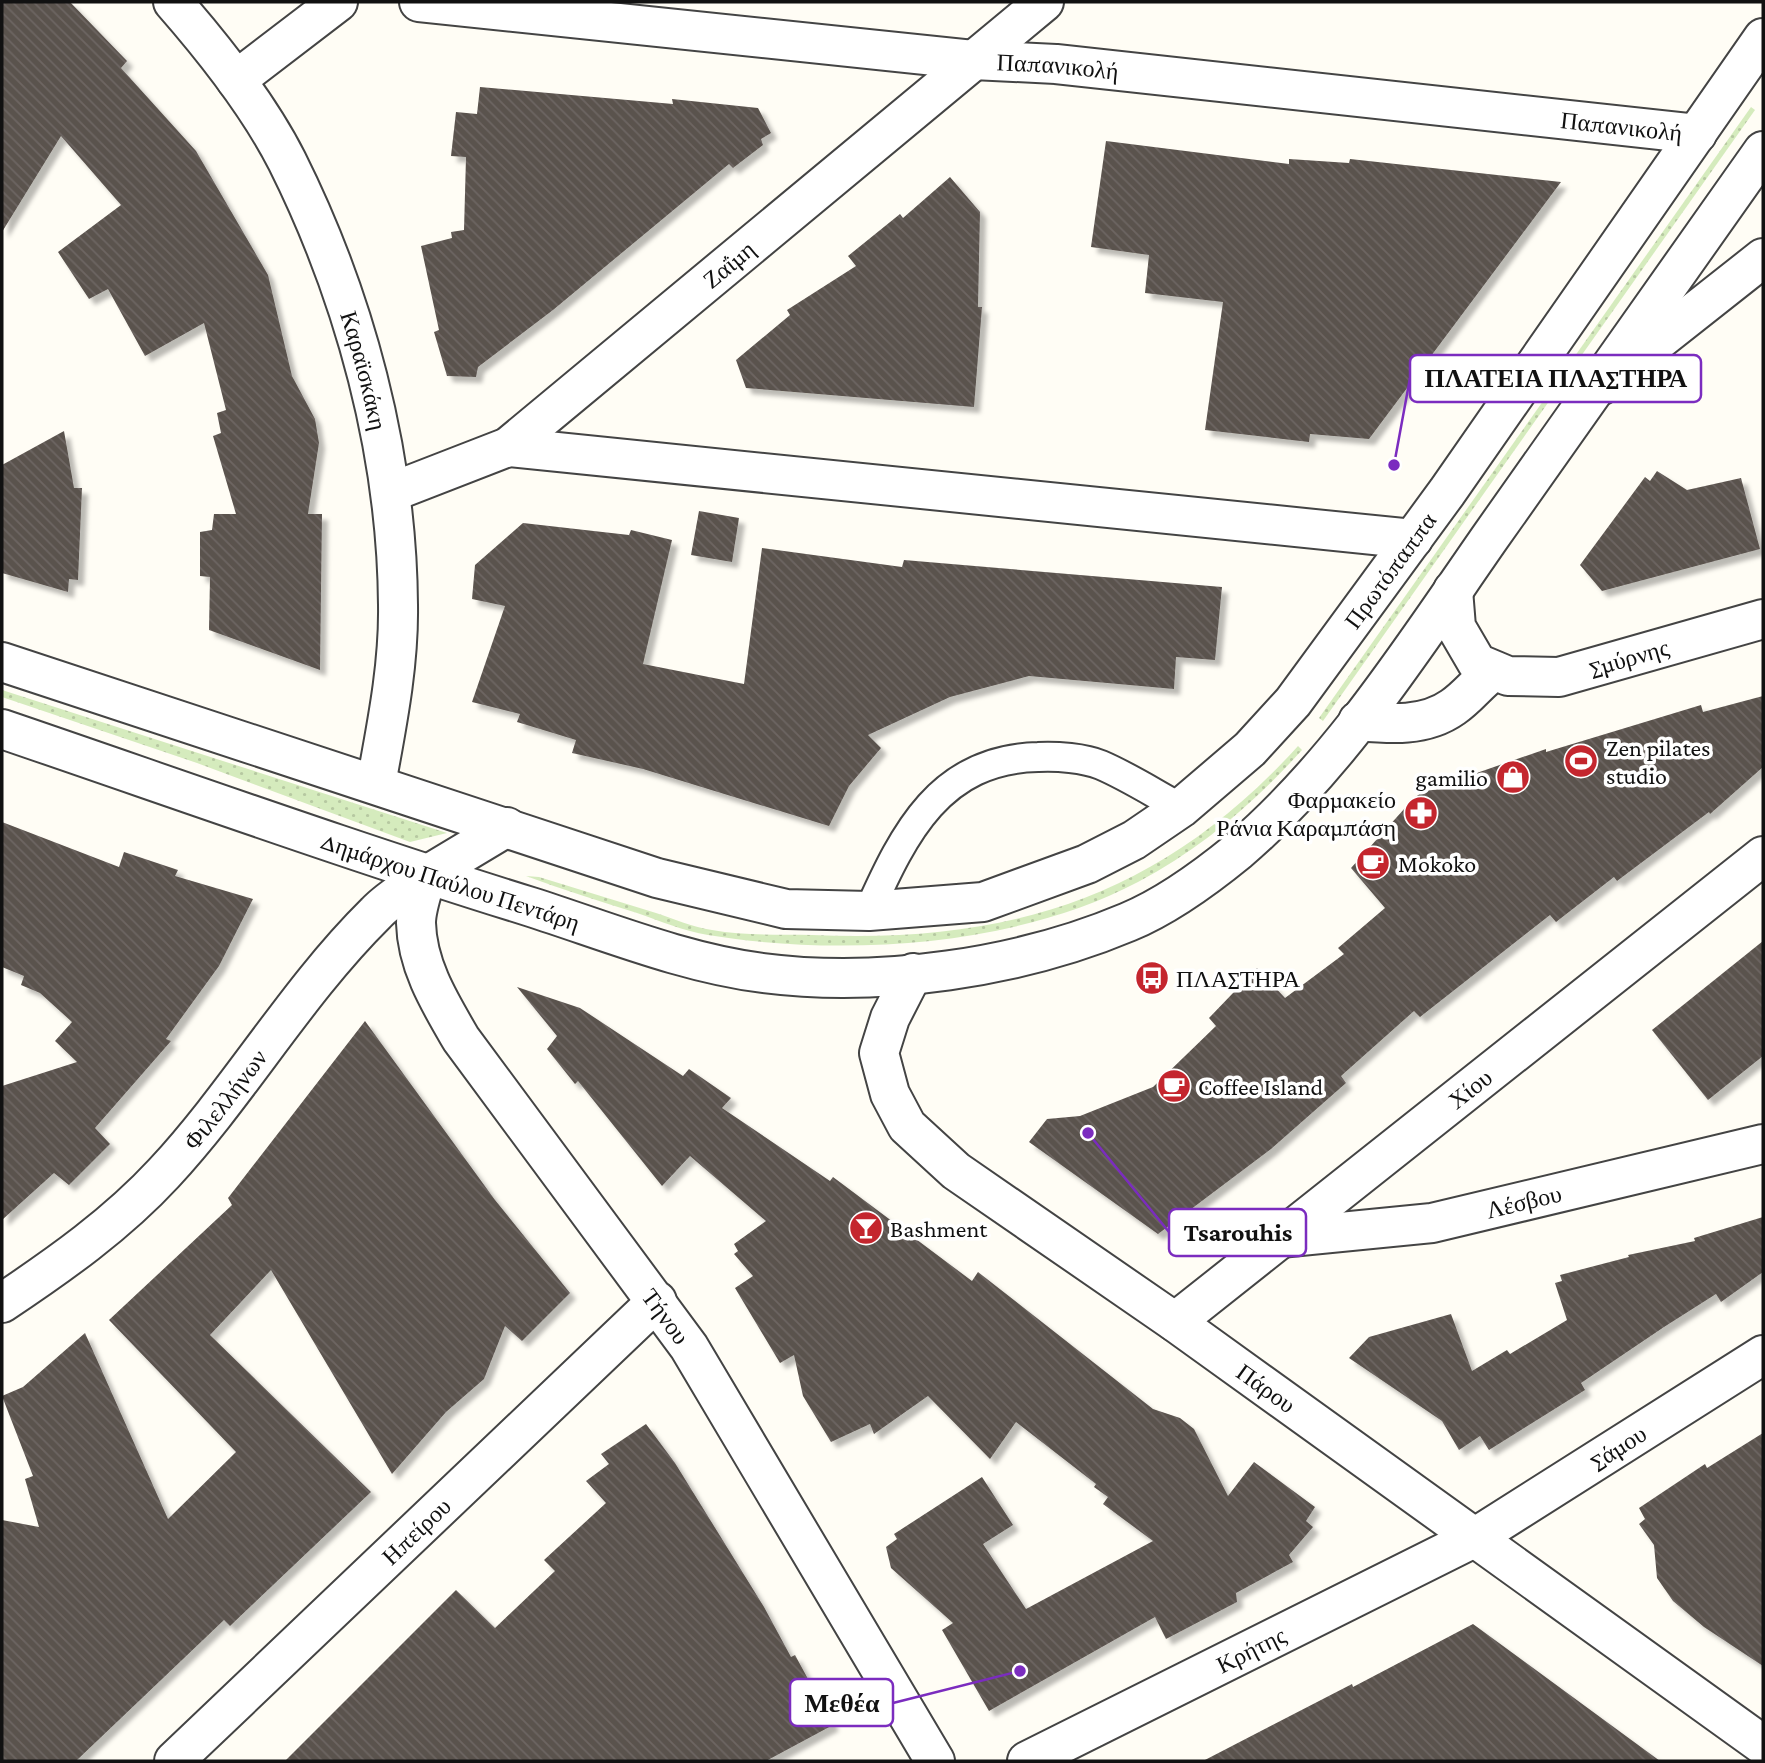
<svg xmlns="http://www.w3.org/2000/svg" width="1765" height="1763" font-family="'Crimson Pro',serif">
	<defs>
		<pattern id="grass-dots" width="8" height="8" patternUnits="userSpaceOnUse" patternTransform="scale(1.75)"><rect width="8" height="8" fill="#d5ebbd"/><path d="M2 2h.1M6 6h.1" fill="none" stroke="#b6c8a1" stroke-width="1.8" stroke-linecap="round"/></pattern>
		<pattern id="building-back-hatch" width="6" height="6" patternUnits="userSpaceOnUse" patternTransform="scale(1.75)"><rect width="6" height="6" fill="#5a524d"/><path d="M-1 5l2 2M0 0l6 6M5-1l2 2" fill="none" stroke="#6d6662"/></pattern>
		<filter id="shadow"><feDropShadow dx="6" dy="6" stdDeviation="2" flood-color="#0004"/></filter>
	</defs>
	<rect width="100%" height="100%" fill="#fffdf5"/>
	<g fill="url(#grass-dots)">
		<polygon points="1751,107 1755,110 1323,721 1319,718"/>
		<polygon points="2,690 447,833 410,842 197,763 2,697"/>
		<path d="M1298 746 1302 750C1255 802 1201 849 1138 882 1015 947 843 957 708 935 684 931 660 921 637 913 600 901 563 890 526 876L539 877C578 889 617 901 656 913 674 919 693 927 712 930 744 936 779 934 812 935 1011 944 1162 896 1298 746Z"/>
	</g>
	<g fill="url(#building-back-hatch)" filter="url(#shadow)">
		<polygon points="2,2 70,2 127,61 121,68 196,151 268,275 292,376 315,419 319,443 308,514 322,514 320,670 209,630 210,577 200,576 200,532 212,530 214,514 236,514 213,436 221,433 217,413 226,410 204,323 145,356 108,289 89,299 58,252 121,205 61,136 2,232"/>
		<polygon points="480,87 673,104 672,99 758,108 771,133 761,139 763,145 733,168 729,164 553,310 478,367 476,377 447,376 434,332 439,330 421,246 452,238 451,232 464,230 466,157 451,156 456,112 477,114"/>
		<polygon points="1106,141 1289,164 1289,159 1349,163 1350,159 1561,182 1369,439 1310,434 1309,442 1205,430 1223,302 1145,293 1149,255 1091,247"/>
		<polygon points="950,177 980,212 978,307 982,307 974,407 746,388 736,360 790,315 787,310 856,266 848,256 900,214 903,218"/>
		<polygon points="64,431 74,488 82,488 78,580 69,579 68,592 2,573 2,465"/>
		<polygon points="1657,471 1687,490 1741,478 1760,549 1602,591 1580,565 1645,477 1650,481"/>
		<polygon points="699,511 739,518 732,562 691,555"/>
		<polygon points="523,523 629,535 631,530 672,540 643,664 744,684 762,548 902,567 904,560 1222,587 1215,660 1176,657 1174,689 1029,676 950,697 868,735 881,748 849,786 829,826 643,769 572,753 576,740 517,722 520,714 472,702 505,606 472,599 475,565"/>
		<polygon points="1763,696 1763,767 1710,814 1709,812 1617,881 1614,877 1556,922 1550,915 1420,1017 1414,1011 1341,1076 1346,1083 1271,1149 1158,1234 1029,1142 1047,1119 1080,1116 1153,1087 1216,1026 1209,1018 1257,968 1285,998 1344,954 1338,948 1385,908 1351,868 1414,798 1424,791 1475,785 1471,775 1546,749 1546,752 1701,705 1703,712"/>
		<polygon points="2,822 119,867 124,852 178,870 175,876 253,899 219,966 166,1039 171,1041 95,1128 110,1144 69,1185 54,1173 2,1220 2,1086 77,1062 55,1041 72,1022 40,993 21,985 24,976 2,967"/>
		<polygon points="1763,941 1763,1056 1708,1100 1652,1030"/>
		<polygon points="517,987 580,1008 683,1076 689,1069 731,1098 722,1108 830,1181 833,1177 972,1281 978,1272 1153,1409 1180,1418 1194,1429 1228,1496 1254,1462 1315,1507 1306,1521 1313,1527 1289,1555 1293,1562 1236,1593 1237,1602 1166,1639 1155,1617 989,1711 942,1630 953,1623 891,1568 886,1547 897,1539 894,1534 982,1477 1013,1525 983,1544 1026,1609 1153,1541 1103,1504 1108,1497 1094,1487 1096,1484 1016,1422 990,1459 928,1396 874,1434 870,1424 831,1442 803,1396 794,1355 780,1363 735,1288 753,1276 734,1254 738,1251 734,1244 766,1221 690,1156 662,1186 578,1081 575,1084 547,1049 557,1036"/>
		<polygon points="365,1021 495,1200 570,1293 522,1341 505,1326 484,1379 446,1412 392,1474 271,1270 210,1335 371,1492 230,1626 224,1620 76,1761 2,1761 2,1520 39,1527 25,1479 33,1476 2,1396 23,1387 85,1333 168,1519 236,1452 109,1320 232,1205 228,1198"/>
		<polygon points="1763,1217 1763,1272 1721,1302 1716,1294 1664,1327 1581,1383 1585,1390 1489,1450 1480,1436 1459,1450 1442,1421 1349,1358 1369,1337 1451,1314 1472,1371 1507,1350 1510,1354 1567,1320 1555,1283 1562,1281 1560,1275 1629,1257 1628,1255 1695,1241 1694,1238"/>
		<polygon points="646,1424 675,1463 764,1607 791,1657 795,1655 833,1725 766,1761 285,1761 456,1590 495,1628 555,1571 544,1560 606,1503 586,1481 609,1464 601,1454"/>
		<polygon points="1763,1433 1763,1666 1704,1627 1673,1601 1657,1578 1654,1545 1639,1524 1645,1519 1639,1508 1705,1464 1707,1468"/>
		<polygon points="1473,1624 1660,1761 1203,1761 1352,1684 1353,1687"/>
	</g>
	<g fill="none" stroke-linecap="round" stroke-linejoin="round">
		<g stroke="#444" stroke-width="32">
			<path id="service" d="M869 911C904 833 940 759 1038 757 1057 756 1084 758 1101 765 1129 777 1155 794 1181 808"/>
		</g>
		<g stroke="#444" stroke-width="42">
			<g id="minor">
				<path id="s1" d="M173 2C215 50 258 104 287 161 355 297 397 454 398 605 399 665 387 724 376 784"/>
				<path id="s2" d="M419 2 973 60 1056 64 1697 134"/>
				<polyline points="236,80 338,2"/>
				<polyline points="1602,385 1763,258"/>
				<polyline points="508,447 1413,539"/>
				<path id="s3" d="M392 492 508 447 1044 2"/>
				<path id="s4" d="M1453 590 1456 627 1477 663 1508 676 1559 677 1763 619"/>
				<path d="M1358 721C1390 724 1425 727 1453 707 1469 696 1479 681 1494 671"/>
				<path id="s5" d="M427 875C423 890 416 908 416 923 417 966 440 1003 461 1039L689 1347 935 1761"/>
				<path id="s6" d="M913 973 890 1018 879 1053 890 1094 907 1126 956 1171 1175 1322 1763 1745"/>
				<path id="s7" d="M1280 1238 1432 1223 1763 1144"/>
				<path id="s8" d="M2 1303C59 1265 117 1224 164 1173 240 1091 296 992 376 913 390 898 410 887 427 875"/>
				<path id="s9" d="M1175 1322 1763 856"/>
				<path id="s10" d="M174 1761 657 1301"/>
				<path id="s11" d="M1027 1761 1474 1538 1763 1355"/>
			</g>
		</g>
		<g stroke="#444" stroke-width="42">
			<g id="tertiary">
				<path id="s12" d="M2 662 657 878 786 909 869 911 983 902 1087 864 1134 840 1181 808 1250 749 1293 702 1447 492 1763 38"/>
				<path id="s13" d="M2 729C178 789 353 852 531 907 606 931 684 963 763 973 880 988 1019 968 1128 922 1167 906 1205 878 1238 851 1340 764 1415 645 1491 536 1581 407 1672 279 1763 151"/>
				<polyline points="427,875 507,827"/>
			</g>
		</g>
		<use href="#service" stroke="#fff" stroke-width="28"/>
		<use href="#minor" stroke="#fff" stroke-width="38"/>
		<use href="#tertiary" stroke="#fff" stroke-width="38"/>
	</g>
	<defs>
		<g id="stadium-disc" transform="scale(1.75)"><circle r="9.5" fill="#c4262e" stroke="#fff"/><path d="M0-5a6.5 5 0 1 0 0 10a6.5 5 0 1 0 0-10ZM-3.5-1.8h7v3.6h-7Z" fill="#fff"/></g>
		<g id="shop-disc" transform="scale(1.75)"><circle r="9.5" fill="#c4262e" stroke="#fff"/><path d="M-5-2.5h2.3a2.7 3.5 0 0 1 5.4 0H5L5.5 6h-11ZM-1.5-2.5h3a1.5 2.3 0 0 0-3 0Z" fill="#fff"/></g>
		<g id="pharmacy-disc" transform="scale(1.75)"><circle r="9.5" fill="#c4262e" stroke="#fff"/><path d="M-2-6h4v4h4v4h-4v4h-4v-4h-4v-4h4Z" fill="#fff"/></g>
		<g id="cafe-disc" transform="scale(1.75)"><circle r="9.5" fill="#c4262e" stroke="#fff"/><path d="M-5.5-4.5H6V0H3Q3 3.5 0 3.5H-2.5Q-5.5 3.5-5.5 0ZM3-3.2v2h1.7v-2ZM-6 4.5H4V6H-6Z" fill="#fff"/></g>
		<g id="bus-disc" transform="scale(1.75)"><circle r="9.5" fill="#c4262e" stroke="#fff"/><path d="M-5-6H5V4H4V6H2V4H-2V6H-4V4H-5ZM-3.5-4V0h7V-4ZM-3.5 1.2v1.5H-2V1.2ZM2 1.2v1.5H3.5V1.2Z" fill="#fff"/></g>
		<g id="bar-disc" transform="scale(1.75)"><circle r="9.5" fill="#c4262e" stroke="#fff"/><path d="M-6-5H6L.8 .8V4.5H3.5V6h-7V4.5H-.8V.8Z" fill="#fff"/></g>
	</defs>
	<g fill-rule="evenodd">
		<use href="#stadium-disc" x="1581" y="761"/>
		<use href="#shop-disc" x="1513" y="777"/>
		<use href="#pharmacy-disc" x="1421" y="813"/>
		<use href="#cafe-disc" x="1373" y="863"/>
		<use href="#bus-disc" x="1152" y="978"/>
		<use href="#cafe-disc" x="1174" y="1086"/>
		<use href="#bar-disc" x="866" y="1228"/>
	</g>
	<g text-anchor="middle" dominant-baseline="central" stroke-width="7" stroke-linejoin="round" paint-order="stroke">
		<g font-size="24" fill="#111" stroke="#fff">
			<text stroke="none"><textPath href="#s2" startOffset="642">Παπανικολή</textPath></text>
			<text stroke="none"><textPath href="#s2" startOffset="1209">Παπανικολή</textPath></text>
			<text stroke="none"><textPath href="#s3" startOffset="411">Ζαΐμη</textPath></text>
			<text stroke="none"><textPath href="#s1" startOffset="420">Καραϊσκάκη</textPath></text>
			<text stroke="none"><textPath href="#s12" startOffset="1558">Πρωτόπαππα</textPath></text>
			<text stroke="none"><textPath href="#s4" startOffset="236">Σμύρνης</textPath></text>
			<text stroke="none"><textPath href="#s13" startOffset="474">Δημάρχου Παύλου Πεντάρη</textPath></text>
			<text stroke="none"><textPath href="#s9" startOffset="376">Χίου</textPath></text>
			<text stroke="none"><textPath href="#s8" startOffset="304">Φιλελλήνων</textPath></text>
			<text stroke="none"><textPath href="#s7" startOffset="247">Λέσβου</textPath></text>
			<text stroke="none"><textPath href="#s5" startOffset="520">Τήνου</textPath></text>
			<text stroke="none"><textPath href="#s6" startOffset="611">Πάρου</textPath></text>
			<text stroke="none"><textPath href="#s11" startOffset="670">Σάμου</textPath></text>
			<text stroke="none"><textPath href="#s10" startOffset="334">Ηπείρου</textPath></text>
			<text stroke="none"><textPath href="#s11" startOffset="250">Κρήτης</textPath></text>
		</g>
		<g font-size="24" fill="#111" stroke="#fff" text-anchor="start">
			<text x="1606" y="747">Zen pilates<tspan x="1606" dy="28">studio</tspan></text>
			<text x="1488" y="777" text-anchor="end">gamilio</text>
			<text x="1396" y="799" text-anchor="end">Φαρμακείο<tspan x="1396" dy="28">Ράνια Καραμπάση</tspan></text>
			<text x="1398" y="863">Mokoko</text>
			<text x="1176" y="978">ΠΛΑΣΤΗΡΑ</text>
			<text x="1198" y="1086">Coffee Island</text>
			<text x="890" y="1228">Bashment</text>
		</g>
	</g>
	<path fill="none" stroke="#7b2cbf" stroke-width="2.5" d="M1394 465L1410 378M1088 1133L1169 1232M1020 1671L893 1703"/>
	<g fill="#7b2cbf" stroke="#fff" stroke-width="2.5">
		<circle cx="1394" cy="465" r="7"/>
		<circle cx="1088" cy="1133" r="7"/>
		<circle cx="1020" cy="1671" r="7"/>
	</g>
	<g fill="#fff" stroke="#7b2cbf" stroke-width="2.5">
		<rect x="1410" y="355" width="291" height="47" rx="7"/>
		<rect x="1169" y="1209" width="137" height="47" rx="7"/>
		<rect x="790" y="1679" width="103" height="47" rx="7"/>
	</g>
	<g font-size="26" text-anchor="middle" font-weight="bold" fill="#111">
		<text x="1556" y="387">ΠΛΑΤΕΙΑ ΠΛΑΣΤΗΡΑ</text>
		<text x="1238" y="1241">Tsarouhis</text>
		<text x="842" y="1712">Μεθέα</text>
	</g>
	<rect width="1765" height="1763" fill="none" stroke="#111111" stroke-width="7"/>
</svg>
